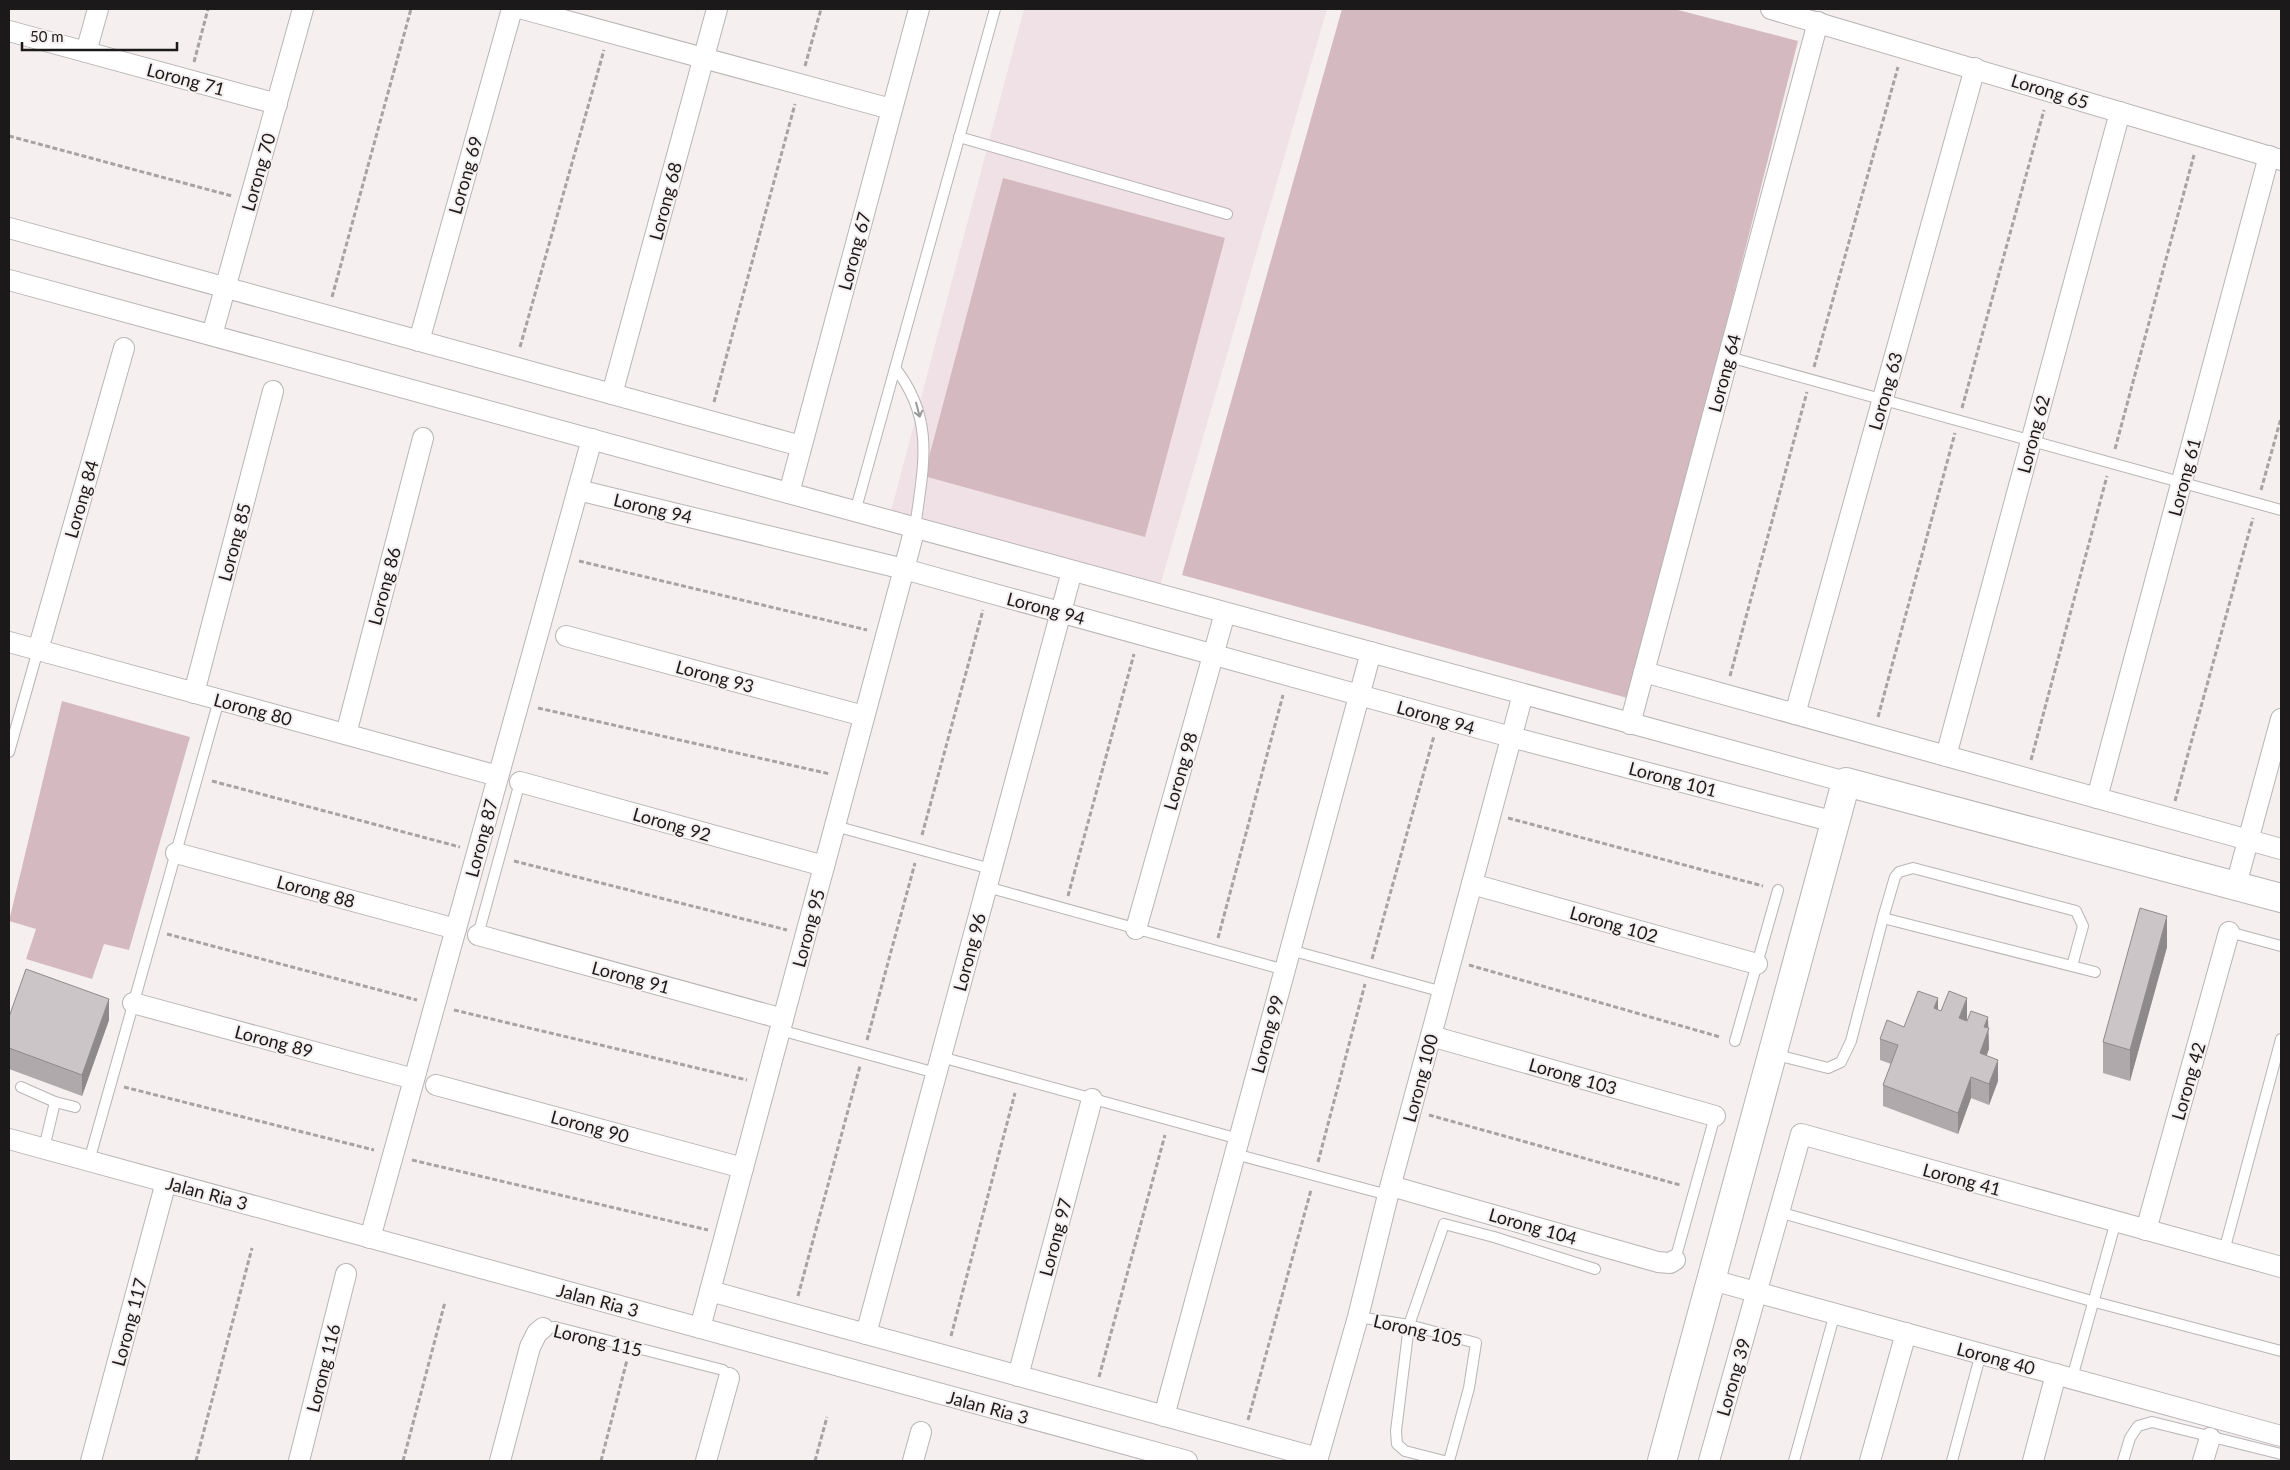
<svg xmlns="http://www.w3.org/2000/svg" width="2290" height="1470" font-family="Lato,sans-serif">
	<rect width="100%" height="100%" fill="#f5eff0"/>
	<polygon fill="#f0e1e6" points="1024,9 1327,9 1160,586 891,511"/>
	<g fill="#d5b9c1">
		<polygon points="1342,9 1674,9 1798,41 1631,699 1182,575"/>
		<polygon points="1003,178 1225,238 1145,537 924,476"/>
		<polygon points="62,701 190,737 129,950 104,944 92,979 26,959 36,929 9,921"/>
	</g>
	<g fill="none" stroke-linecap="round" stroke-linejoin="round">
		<g stroke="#b9b4b5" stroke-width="12">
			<g id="lane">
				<polyline points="959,137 1227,214"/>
				<polyline points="1729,357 2281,510"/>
				<path d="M895 368C936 420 923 467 915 528"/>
				<polyline points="855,512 995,9"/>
				<polyline points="9,752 38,650"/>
				<polyline points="835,826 991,869"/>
				<polyline points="987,887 1285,970"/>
				<polyline points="1883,918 1895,877 1899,872 1913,868 2076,911 2083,926 2072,966"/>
				<polyline points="2229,932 2281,946"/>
				<polyline points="478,935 520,782"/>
				<polyline points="1290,950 1443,992"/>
				<polyline points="780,1030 936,1073"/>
				<polyline points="1735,1041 1778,890"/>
				<polyline points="1773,1054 1828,1068 1841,1062 1851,1041 1883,918 2095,972"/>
				<polyline points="941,1057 1239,1139"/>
				<polyline points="21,1087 55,1102 44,1148"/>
				<polyline points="55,1102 75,1107"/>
				<polyline points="1235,1154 1388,1195"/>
				<polyline points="89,1161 219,700"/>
				<polyline points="1779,1212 2095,1302 2281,1351"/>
				<polyline points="2224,1251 2281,1039"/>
				<polyline points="1675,1260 1715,1116"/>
				<polyline points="1358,1317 1409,1325 1476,1343 1469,1388 1449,1461"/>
				<polyline points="543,1328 555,1327 723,1370 729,1378"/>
				<polyline points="2072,1378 2116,1221"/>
				<polyline points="1444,1461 1405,1451 1397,1444 1396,1431 1409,1325 1444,1224 1494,1237 1595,1269"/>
				<polyline points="1794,1461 1835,1313"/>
				<polyline points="1952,1461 1981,1353"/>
				<polyline points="2123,1461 2130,1438 2138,1426 2152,1422 2281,1454"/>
			</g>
		</g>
		<g stroke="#b9b4b5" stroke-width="22">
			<g id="street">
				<polyline points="523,9 891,109"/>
				<polyline points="1771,9 2281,160"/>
				<polyline points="9,31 277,104"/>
				<polyline points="86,52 98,9"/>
				<polyline points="9,228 801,446"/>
				<polyline points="9,280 1846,782"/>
				<polyline points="212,335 303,9"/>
				<polyline points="419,341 512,9"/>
				<polyline points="612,394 717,9"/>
				<polyline points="578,490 904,569 1511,737 1835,822"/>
				<polyline points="789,493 919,9"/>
				<polyline points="566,636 864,716"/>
				<polyline points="9,642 498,776"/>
				<polyline points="38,650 124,348"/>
				<polyline points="1644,672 2281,849"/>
				<polyline points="194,693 273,391"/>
				<polyline points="1795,714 1975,68"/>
				<polyline points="1630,724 1818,22"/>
				<polyline points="346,734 423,438"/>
				<polyline points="1946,756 2120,112"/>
				<polyline points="520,782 824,866"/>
				<polyline points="2097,798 2269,156"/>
				<polyline points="176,853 456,929"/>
				<polyline points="1472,884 1757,964"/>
				<polyline points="2236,885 2281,719"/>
				<polyline points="1136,929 1225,613"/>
				<polyline points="478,935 783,1019"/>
				<polyline points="133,1003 414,1079"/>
				<polyline points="1431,1036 1715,1116"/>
				<polyline points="436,1085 743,1168"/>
				<polyline points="9,1139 1187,1461"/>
				<polyline points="1391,1186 1658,1262 1670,1263 1675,1260"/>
				<polyline points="2146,1230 2229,932"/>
				<polyline points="370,1238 592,439"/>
				<polyline points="1712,1280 2281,1436"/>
				<polyline points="710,1291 1318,1458"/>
				<polyline points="700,1328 915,528"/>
				<polyline points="866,1334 1072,571"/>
				<polyline points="1018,1376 1092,1099"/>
				<polyline points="1164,1416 1371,652"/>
				<polyline points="91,1461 166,1182"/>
				<polyline points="299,1461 346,1274"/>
				<polyline points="500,1461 530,1347 537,1333 543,1328"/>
				<polyline points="706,1461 729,1378"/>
				<polyline points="913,1461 921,1432"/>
				<polyline points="1317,1461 1358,1317 1388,1195 1523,694"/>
				<polyline points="1709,1461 1801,1134 2281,1267"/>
				<polyline points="1870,1461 1906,1333"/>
				<polyline points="2033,1461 2056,1374"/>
				<polyline points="2203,1461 2210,1438"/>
			</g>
		</g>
		<g stroke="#b9b4b5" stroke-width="30">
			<polyline id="secondary" points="1662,1461 1846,782 2281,898"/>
		</g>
		<g stroke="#a7a3a4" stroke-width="3" stroke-dasharray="5 2.5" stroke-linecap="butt">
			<polyline points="194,62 208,9"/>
			<polyline points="805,66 821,9"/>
			<polyline points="9,136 232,196"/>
			<polyline points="332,297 411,9"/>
			<polyline points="520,347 604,50"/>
			<polyline points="1814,367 1898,67"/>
			<polyline points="714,402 795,104"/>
			<polyline points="1962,408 2044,110"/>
			<polyline points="2115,449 2194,155"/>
			<polyline points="2261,490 2281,418"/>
			<polyline points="579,561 867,630"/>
			<polyline points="1730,676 1807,392"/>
			<polyline points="538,708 830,774"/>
			<polyline points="1878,717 1955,433"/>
			<polyline points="2031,760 2107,476"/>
			<polyline points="212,781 460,847"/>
			<polyline points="2175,801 2253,518"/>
			<polyline points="1508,818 1763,886"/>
			<polyline points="922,835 983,610"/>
			<polyline points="514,861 787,930"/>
			<polyline points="1068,896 1134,654"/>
			<polyline points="167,934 417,1000"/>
			<polyline points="1218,938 1283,695"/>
			<polyline points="1372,959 1434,736"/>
			<polyline points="1469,965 1720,1037"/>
			<polyline points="454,1010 747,1080"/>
			<polyline points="867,1040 915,863"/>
			<polyline points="124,1087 374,1150"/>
			<polyline points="1429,1115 1680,1185"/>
			<polyline points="412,1160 708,1230"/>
			<polyline points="1318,1162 1365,984"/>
			<polyline points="798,1296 860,1066"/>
			<polyline points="951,1336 1015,1093"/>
			<polyline points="1099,1377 1165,1135"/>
			<polyline points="1248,1420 1311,1190"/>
			<polyline points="196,1461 252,1248"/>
			<polyline points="403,1461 445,1302"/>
			<polyline points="601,1461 627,1360"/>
			<polyline points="815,1461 827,1417"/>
		</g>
		<use href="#lane" stroke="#fff" stroke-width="10"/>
		<use href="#street" stroke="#fff" stroke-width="20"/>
		<use href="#secondary" stroke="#fff" stroke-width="28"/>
	</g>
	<g fill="#afa9ab">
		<polygon points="2167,947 2130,1081 2103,1073 2103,1042"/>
		<polygon points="1938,1010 1967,1019 1966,1021 1988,1028 1989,1049 1986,1056 1998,1081 1989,1105 1971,1098 1958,1134 1883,1106 1883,1085 1891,1064 1880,1060 1880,1039"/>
		<polygon points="9,1017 109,1020 82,1096 9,1069"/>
	</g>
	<g fill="#8e8a8b">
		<polygon points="2167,916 2167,947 2130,1081 2130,1050"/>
		<polygon points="1938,998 1938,1019 1934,1008"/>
		<polygon points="1967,998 1967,1019 1959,1039 1959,1018"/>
		<polygon points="109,999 109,1020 82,1096 82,1075"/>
		<polygon points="1988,1017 1989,1049 1980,1074 1980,1053 1984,1027"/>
		<polygon points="1998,1060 1998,1081 1989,1105 1989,1084"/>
		<polygon points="1971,1077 1971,1098 1958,1134 1958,1113"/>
	</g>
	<g fill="#cbc5c7" stroke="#8e8a8b">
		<polygon points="2140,908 2167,916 2130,1050 2103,1042"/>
		<polygon points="26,969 109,999 82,1075 9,1048 9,1017"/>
		<polygon points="1918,991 1938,998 1934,1008 1941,1011 1949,991 1967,998 1959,1018 1967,1021 1971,1011 1988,1017 1984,1027 1989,1028 1980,1053 1998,1060 1989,1084 1971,1077 1958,1113 1883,1085 1898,1045 1880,1039 1887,1020 1904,1027"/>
	</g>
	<defs><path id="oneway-shaft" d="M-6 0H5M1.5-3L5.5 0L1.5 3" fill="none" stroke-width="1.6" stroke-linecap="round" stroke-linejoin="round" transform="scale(1.25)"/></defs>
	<use stroke="#989898" href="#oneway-shaft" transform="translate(918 410) rotate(75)"/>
	<g text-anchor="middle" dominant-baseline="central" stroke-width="4" stroke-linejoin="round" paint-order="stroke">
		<g font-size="18" fill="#1b191a" stroke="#f5eff0">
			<text transform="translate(186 79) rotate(15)">Lorong 71</text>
			<text transform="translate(2050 91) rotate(17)">Lorong 65</text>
			<text transform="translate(258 172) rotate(-74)">Lorong 70</text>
			<text transform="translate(465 175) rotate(-74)">Lorong 69</text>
			<text transform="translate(665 201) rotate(-75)">Lorong 68</text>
			<text transform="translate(854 251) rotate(-75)">Lorong 67</text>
			<text transform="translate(1724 373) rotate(-75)">Lorong 64</text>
			<text transform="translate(1885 391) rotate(-74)">Lorong 63</text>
			<text transform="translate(2033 434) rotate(-75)">Lorong 62</text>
			<text transform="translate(2184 477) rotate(-75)">Lorong 61</text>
			<text transform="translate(81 499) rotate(-74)">Lorong 84</text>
			<text transform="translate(653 508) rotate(13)">Lorong 94</text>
			<text transform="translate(234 542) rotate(-75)">Lorong 85</text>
			<text transform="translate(384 586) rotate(-75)">Lorong 86</text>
			<text transform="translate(1046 608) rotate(15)">Lorong 94</text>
			<text transform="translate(715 676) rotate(15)">Lorong 93</text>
			<text transform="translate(253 709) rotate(15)">Lorong 80</text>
			<text transform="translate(1436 717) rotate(16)">Lorong 94</text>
			<text transform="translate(1180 771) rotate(-74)">Lorong 98</text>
			<text transform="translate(1673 779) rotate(15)">Lorong 101</text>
			<text transform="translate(672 824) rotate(16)">Lorong 92</text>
			<text transform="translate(481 838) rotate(-75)">Lorong 87</text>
			<text transform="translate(316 891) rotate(15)">Lorong 88</text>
			<text transform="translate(1614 924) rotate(16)">Lorong 102</text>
			<text transform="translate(808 928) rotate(-75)">Lorong 95</text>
			<text transform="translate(969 952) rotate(-75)">Lorong 96</text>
			<text transform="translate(631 977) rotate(15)">Lorong 91</text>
			<text transform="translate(1267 1034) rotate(-75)">Lorong 99</text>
			<text transform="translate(274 1041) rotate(15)">Lorong 89</text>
			<text transform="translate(1573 1076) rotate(16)">Lorong 103</text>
			<text transform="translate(1420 1078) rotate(-75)">Lorong 100</text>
			<text transform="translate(2188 1081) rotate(-74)">Lorong 42</text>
			<text transform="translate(590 1126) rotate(15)">Lorong 90</text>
			<text transform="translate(1962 1179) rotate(15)">Lorong 41</text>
			<text transform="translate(207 1193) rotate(15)">Jalan Ria 3</text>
			<text transform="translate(1533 1226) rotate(16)">Lorong 104</text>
			<text transform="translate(1055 1237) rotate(-75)">Lorong 97</text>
			<text transform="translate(598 1300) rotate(15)">Jalan Ria 3</text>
			<text transform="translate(129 1322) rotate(-75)">Lorong 117</text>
			<text transform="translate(1418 1330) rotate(13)">Lorong 105</text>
			<text transform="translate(598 1340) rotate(13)">Lorong 115</text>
			<text transform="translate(1996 1358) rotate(15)">Lorong 40</text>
			<text transform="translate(323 1368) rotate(-76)">Lorong 116</text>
			<text transform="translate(1733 1377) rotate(-74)">Lorong 39</text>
			<text transform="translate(988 1407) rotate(15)">Jalan Ria 3</text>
		</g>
	</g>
	<rect width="2290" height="1470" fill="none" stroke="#1b191a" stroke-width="20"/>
	<path d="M22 42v8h155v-8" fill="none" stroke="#1b191a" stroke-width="2.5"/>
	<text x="30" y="42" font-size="15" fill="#1b191a" stroke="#f5eff0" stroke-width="4" paint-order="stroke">50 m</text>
</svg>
